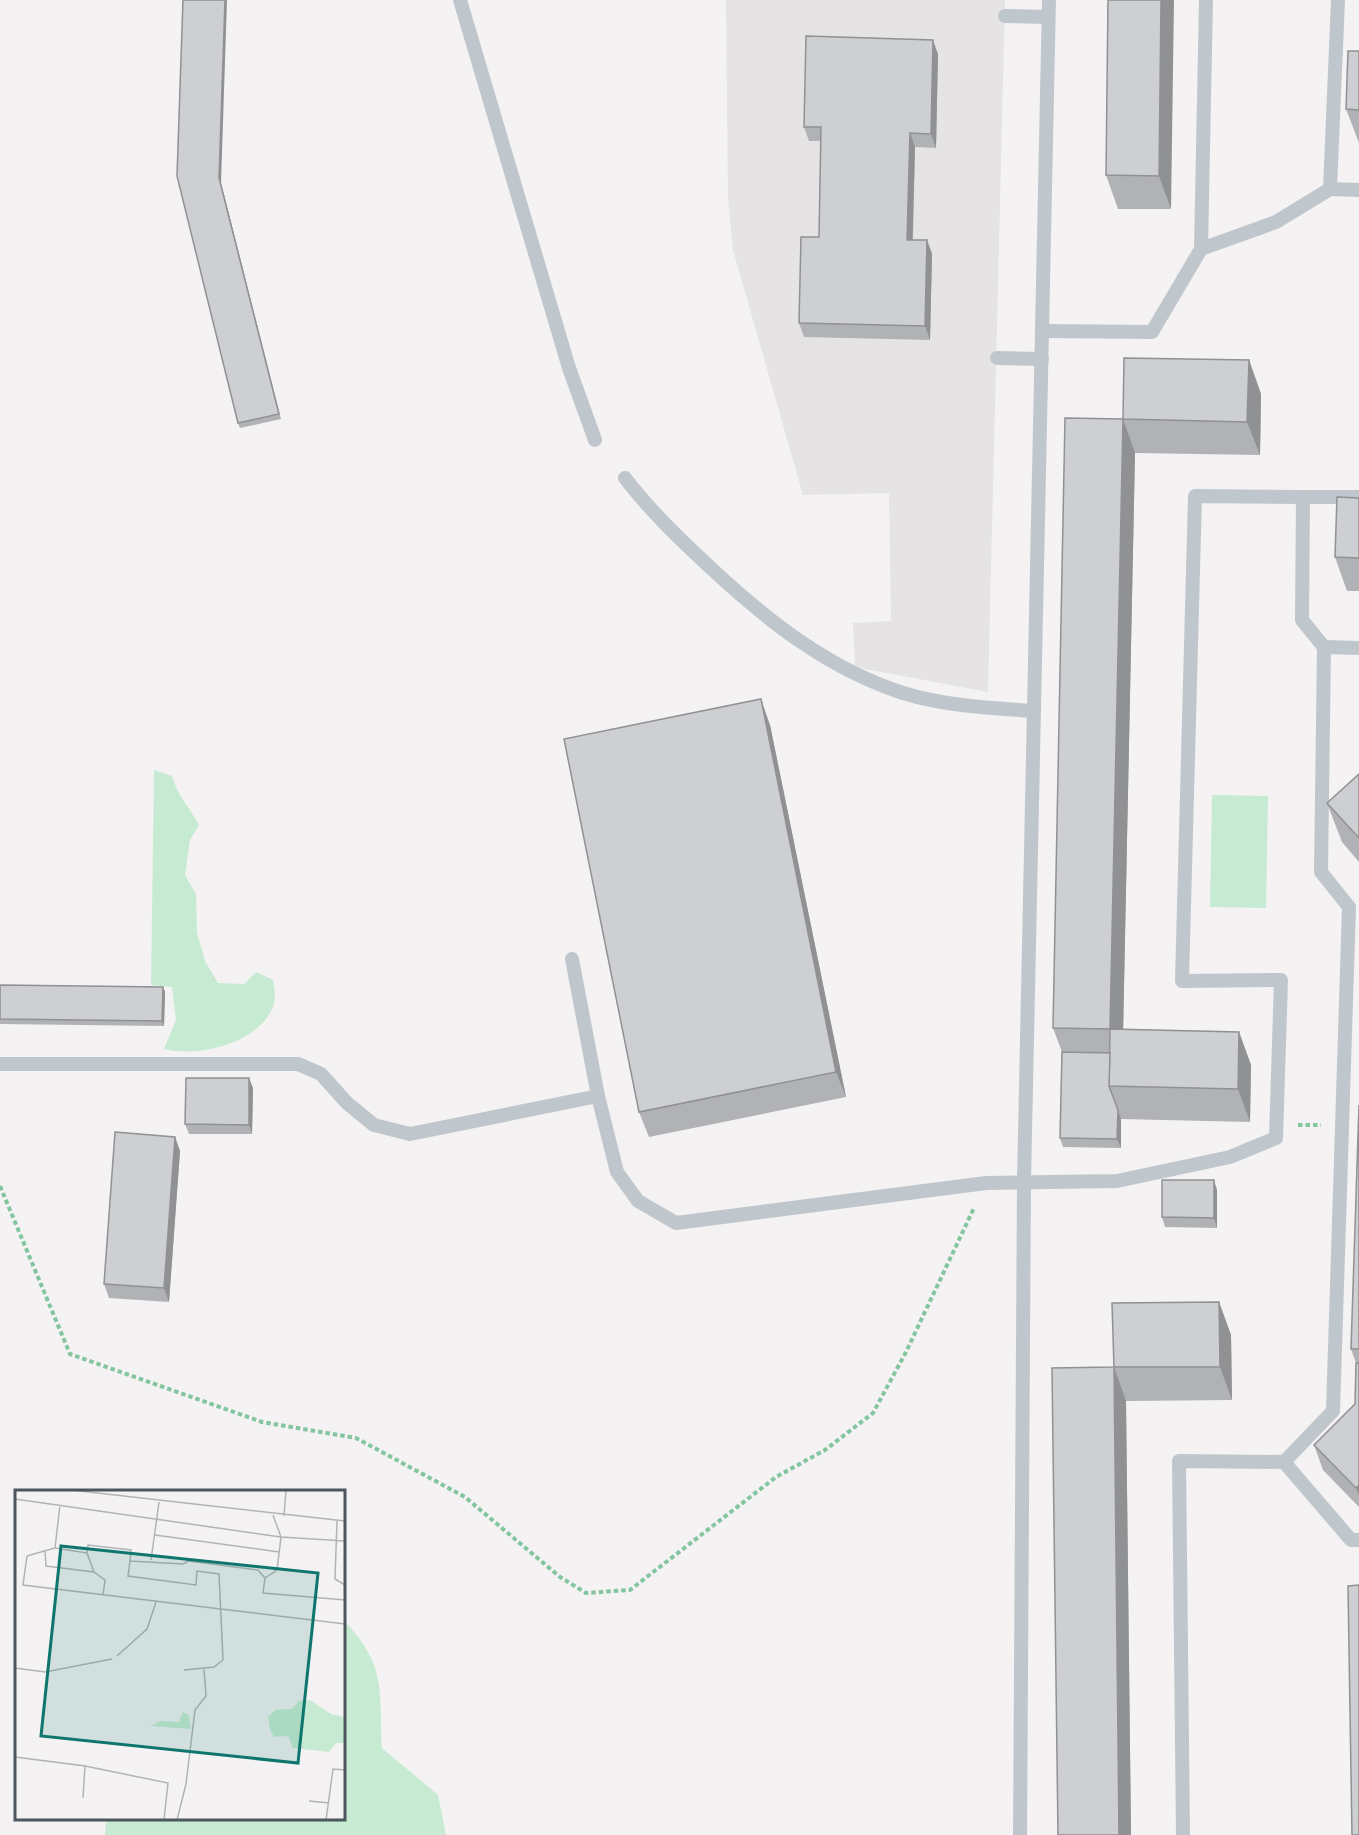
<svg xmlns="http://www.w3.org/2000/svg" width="1359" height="1835" font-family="'Roboto Condensed',sans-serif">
	<rect width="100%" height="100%" fill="#f4f2f2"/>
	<polygon fill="#e5e3e3" points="726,0 1005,0 988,692 855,667 853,623 891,621 889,493 803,495 733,250 728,198"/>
	<g fill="#c7ebd2">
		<path d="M154 770 172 776C179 799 188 804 199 825L190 840 185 875 196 894 197 933 205 961 218 983 244 984 256 972 273 980C274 987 276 997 274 1004 261 1043 200 1058 164 1049L176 1020 172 987 151 985Z"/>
		<polygon points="1212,795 1268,796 1266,908 1210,907"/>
		<path d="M344 1621C387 1665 379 1691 382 1748L438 1795 446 1835H105L106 1819 344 1818Z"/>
	</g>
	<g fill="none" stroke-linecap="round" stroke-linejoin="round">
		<g stroke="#83c59f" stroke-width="4" stroke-dasharray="4.5 3" stroke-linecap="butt">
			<polyline points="1298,1125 1321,1125"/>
			<polyline points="0,1186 70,1354 262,1422 356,1438 465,1497 560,1577 586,1593 630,1590 776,1477 825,1450 873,1413 906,1352 974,1208"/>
		</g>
		<g stroke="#c0c7cc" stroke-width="14">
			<polyline points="460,0 569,368 595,440"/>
			<polyline points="1338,0 1330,189 1359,190"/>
			<polyline points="1005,16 1048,17"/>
			<polyline points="1201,249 1206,0"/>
			<polyline points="1043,331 1152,332 1201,249 1276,222 1330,189"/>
			<polyline points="997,358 1042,359"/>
			<path d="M625 478C652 513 681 540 713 570 769 622 829 669 903 693 945 706 991 708 1034 711"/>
			<polyline points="1359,497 1303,497 1302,620 1324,647 1321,872 1349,907 1333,1411 1284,1462 1351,1540 1359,1540"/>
			<polyline points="1324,647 1359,648"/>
			<polyline points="572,959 598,1096 617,1172 638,1201 676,1223 986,1183 1117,1181 1230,1157 1276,1138 1281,980 1182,981 1195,496 1303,497"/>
			<polyline points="0,1064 298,1064 321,1074 347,1103 374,1125 410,1134 598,1096"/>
			<polyline points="1020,1835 1024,1181 1049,0"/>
			<polyline points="1183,1835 1179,1461 1284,1462"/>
		</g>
	</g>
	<g fill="#b0b2b5">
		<polygon points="1108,0 1171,209 1118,209 1106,175"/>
		<polygon points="1359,51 1359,143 1346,109"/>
		<polygon points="938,54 936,148 915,147 913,240 927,240 932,254 930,340 804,337 799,323 819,237 821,141 809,141 804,127"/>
		<polygon points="221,183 281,419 240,428 238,423"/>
		<polygon points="1249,360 1261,394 1260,455 1135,453 1123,1030 1239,1032 1251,1065 1250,1122 1121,1119 1121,1148 1063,1147 1060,1138 1062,1052 1053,1028 1123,419"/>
		<polygon points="1359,498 1359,591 1347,591 1335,557"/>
		<polygon points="770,725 846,1097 649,1137 639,1112"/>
		<polygon points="1359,774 1359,862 1342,842 1327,803"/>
		<polygon points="0,985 163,987 165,992 164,1026 0,1024"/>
		<polygon points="253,1088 252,1134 189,1134 185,1124"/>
		<polygon points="1359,1104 1359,1507 1323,1470 1314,1445 1355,1404 1356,1363 1351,1349"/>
		<polygon points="175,1137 180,1151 169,1302 109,1298 104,1284"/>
		<polygon points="1217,1190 1217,1228 1165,1227 1162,1217"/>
		<polygon points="1219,1302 1231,1335 1232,1400 1126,1401 1131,1835 1058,1835 1114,1367"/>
	</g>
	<g fill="#909193">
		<polygon points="225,0 227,0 221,183 281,419 219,178"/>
		<polygon points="1161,0 1174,0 1171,209 1159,176"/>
		<polygon points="933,40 938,54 936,148 931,134"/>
		<polygon points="910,133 915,147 912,254 907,240"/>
		<polygon points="927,240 932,254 930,340 925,326"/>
		<polygon points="1249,360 1261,394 1260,455 1247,422"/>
		<polygon points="1123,419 1135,453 1122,1086 1110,1029"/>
		<polygon points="761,699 770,725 846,1097 836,1072"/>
		<polygon points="163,987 165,992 164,1026 162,1021"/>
		<polygon points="1239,1032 1251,1065 1250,1122 1238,1089"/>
		<polygon points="249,1078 253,1088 252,1134 249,1125"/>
		<polygon points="1118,1110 1121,1119 1121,1148 1117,1139"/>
		<polygon points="175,1137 180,1151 169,1302 164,1288"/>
		<polygon points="1214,1180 1217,1190 1217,1228 1214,1218"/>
		<polygon points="1219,1302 1231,1335 1232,1400 1220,1367"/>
		<polygon points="1114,1367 1126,1401 1131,1835 1119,1835"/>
		<polygon points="1359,1485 1359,1495 1356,1488"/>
	</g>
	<g fill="#cdcfd2" stroke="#909193" stroke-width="1.5">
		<polygon points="183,0 225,0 219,178 279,414 238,423 177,176"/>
		<polygon points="1108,0 1161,0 1159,176 1106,175"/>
		<polygon points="806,36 933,40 931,134 910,133 907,240 927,240 925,326 799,323 801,237 819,237 821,127 804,127"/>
		<polygon points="1348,51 1359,51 1359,110 1346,109"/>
		<polygon points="1124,358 1249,360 1247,422 1123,419"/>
		<polygon points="1065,418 1123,419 1110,1029 1053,1028"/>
		<polygon points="1337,497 1359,498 1359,558 1335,557"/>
		<polygon points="761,699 836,1072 639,1112 564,739"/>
		<polygon points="1359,774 1359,838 1327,803"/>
		<polygon points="0,985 163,987 162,1021 0,1019"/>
		<polygon points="1110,1029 1239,1032 1238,1089 1109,1086"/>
		<polygon points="1062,1052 1110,1053 1109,1086 1118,1110 1117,1139 1060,1138"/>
		<polygon points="186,1078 249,1078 249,1125 185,1124"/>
		<polygon points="1359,1105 1359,1349 1351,1349"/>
		<polygon points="115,1132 175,1137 164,1288 104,1284"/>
		<polygon points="1162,1180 1214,1180 1214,1218 1162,1217"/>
		<polygon points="1219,1302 1220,1367 1114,1367 1119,1835 1058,1835 1052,1368 1114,1367 1112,1303"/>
		<polygon points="1356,1363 1359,1363 1359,1485 1356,1488 1314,1445 1355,1404"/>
		<polygon points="1359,1585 1359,1835 1352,1835 1348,1586"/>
	</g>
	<g transform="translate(15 1490)">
		<rect width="330" height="330" fill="#f4f2f2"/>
		<path d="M295 210 316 224 330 227V253H321L314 262 278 258 273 246 259 247 255 239 253 227 261 220 277 219 284 211ZM168 222 174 225 176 239 136 236 145 231 164 232Z" fill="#c7ebd2"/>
		<path fill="none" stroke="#b1b4b6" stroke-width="1.5" d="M56 0 330 31M0 9 266 47 330 51M269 26 271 0M322 31 320 89 330 95M140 45 264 62M40 58 72 63 73 55 116 60 115 71 168 74 173 71 243 80 250 88 262 80 266 47 258 25M30 61 31 76 79 82M72 63 79 82 90 90 88 105M12 66 8 95 330 134M12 66 40 58 45 15M136 70 144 12M115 71 113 86 181 95 182 81 204 84 208 170 199 177 169 180M250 88 248 103 330 110M102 166 132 139 141 112M0 178 30 182 97 169M0 267 70 276 68 308M70 276 153 293 149 330M294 311 314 313M162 330 171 294 180 220 191 206 189 179M311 330 318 279 330 280"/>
		<path fill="#0f766e" fill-opacity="0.15" stroke="#0f766e" stroke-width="3" d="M46 56 303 83 283 273 26 246Z"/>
		<rect width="330" height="330" fill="none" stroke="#4c565d" stroke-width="3"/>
	</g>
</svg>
